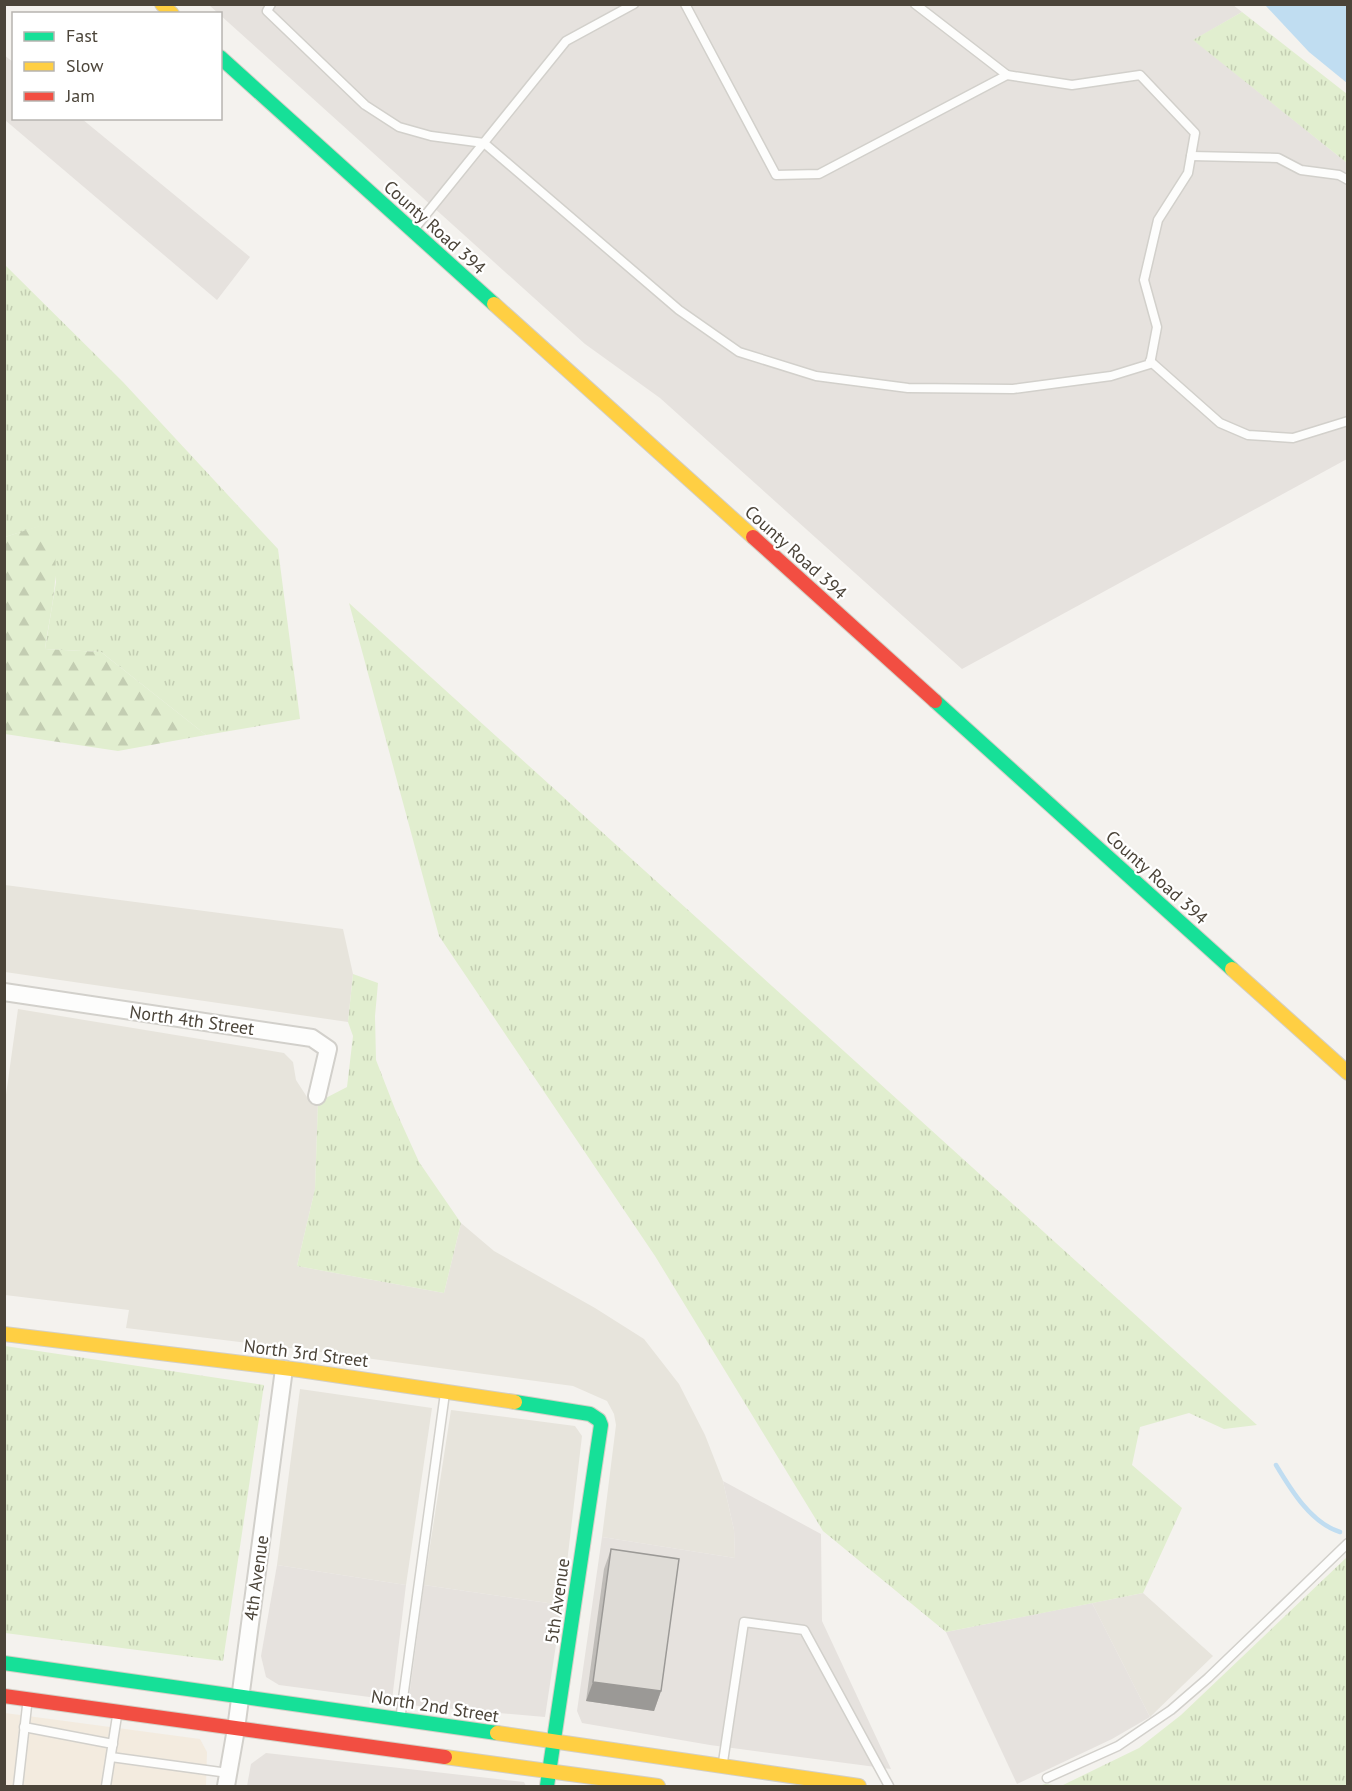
<svg xmlns="http://www.w3.org/2000/svg" width="1352" height="1791" font-family="'PT Sans',sans-serif">
	<defs>
		<pattern id="grass-tufts" width="24" height="20" patternUnits="userSpaceOnUse" patternTransform="scale(1.5)"><rect width="24" height="20" fill="#e1eecf"/><path d="M3 7l-1-3M5 7V3M7 7l1-3M15 17l-1-3M17 17v-4M19 17l1-3" fill="none" stroke="#c3cdb2"/></pattern>
		<pattern id="forest-firs" width="22" height="20" patternUnits="userSpaceOnUse" patternTransform="scale(1.5)"><rect width="22" height="20" fill="#e1eecf"/><path d="M5 1l3.5 6h-7zM16 11l3.5 6h-7z" fill="#c3cdb2"/></pattern>
	</defs>
	<rect width="100%" height="100%" fill="#f4f2ee"/>
	<g fill="#e7e4dc">
		<polygon points="5,885 343,929 353,974 348,1022 5,972"/>
		<polygon points="18,1009 284,1053 293,1062 296,1080 307,1097 318,1102 315,1189 297,1266 444,1293 461,1223 494,1251 595,1308 644,1339 679,1384 705,1435 723,1481 734,1530 735,1558 602,1537 616,1425 614,1414 607,1401 573,1386 306,1350 126,1328 129,1310 5,1295 4,1109"/>
		<polygon points="300,1389 432,1408 406,1585 277,1565"/>
		<polygon points="451,1410 575,1426 582,1436 562,1605 424,1585"/>
		<polygon points="1143,1593 1213,1656 1150,1717 1092,1603"/>
	</g>
	<polygon fill="#f3ebdf" points="5,1713 200,1739 207,1752 206,1786 5,1786"/>
	<g fill="#e6e2de">
		<polygon points="209,5 1233,5 1242,12 1194,40 1347,163 1347,459 962,669 660,398 585,344"/>
		<polygon points="4,55 13,62 14,118 82,119 250,257 217,300 5,120"/>
		<polygon points="723,1481 821,1534 822,1621 891,1769 710,1745 582,1723 577,1711 602,1537 735,1558 734,1530"/>
		<polygon points="277,1565 406,1585 392,1700 279,1685 266,1677 261,1656"/>
		<polygon points="424,1585 562,1605 545,1717 408,1705"/>
		<polygon points="1092,1603 1150,1717 1112,1739 1017,1784 946,1632"/>
		<polygon points="266,1753 524,1782 526,1786 247,1786 251,1764"/>
	</g>
	<g fill="url(#grass-tufts)">
		<polygon points="1242,12 1347,94 1347,163 1193,40"/>
		<polygon points="4,264 123,382 278,549 300,719 206,735 101,652 45,649 56,582 47,524 5,537"/>
		<polygon points="349,603 1257,1425 1224,1429 1189,1413 1140,1427 1132,1465 1182,1508 1143,1593 946,1632 823,1531 655,1256 439,936"/>
		<polygon points="353,974 378,983 375,1016 376,1060 395,1109 419,1162 461,1223 444,1293 297,1266 315,1189 318,1102 347,1087 353,1036 348,1022"/>
		<polygon points="5,1346 264,1385 223,1661 5,1633"/>
		<polygon points="1346,1558 1347,1786 1039,1786 1045,1784 1061,1786 1139,1748 1181,1715"/>
	</g>
	<path fill="url(#forest-firs)" d="M48 523C64 564 51 607 45 649L101 652 206 735 118 751 5 734V537Z"/>
	<polygon fill="#c0ddf1" points="1265,5 1347,5 1347,83 1309,52"/>
	<g fill="none" stroke-linecap="round" stroke-linejoin="round">
		<path stroke="#c0ddf1" stroke-width="4.5" d="M1276 1465C1291 1490 1311 1523 1340 1532"/>
		<g stroke="#d2d0cb" stroke-width="11">
			<g id="lane">
				<polyline points="271,4 267,11 365,105 399,127 431,136 484,143 679,310 739,352 816,376 908,388 1013,389 1111,376 1150,364 1157,327 1144,280 1158,220 1188,173 1195,133 1140,75 1072,85 1007,75 915,4"/>
				<polyline points="685,4 776,175 819,174 1007,75"/>
				<polyline points="1191,156 1278,158 1301,170 1339,175 1348,180"/>
				<polyline points="415,228 566,41 634,4"/>
				<polyline points="1150,361 1220,423 1248,435 1293,438 1348,421"/>
				<polyline points="401,1713 445,1393"/>
				<polyline points="24,1727 113,1744"/>
				<polyline points="111,1757 228,1773"/>
				<polyline points="723,1762 744,1622 804,1630 889,1786"/>
				<polyline points="1047,1778 1118,1746 1171,1710 1208,1678 1348,1543"/>
				<polyline points="18,1786 27,1706"/>
				<polyline points="106,1786 117,1716"/>
			</g>
		</g>
		<g stroke="#d2d0cb" stroke-width="20">
			<g id="street">
				<polyline points="4,992 312,1038 328,1049 317,1096"/>
				<polyline points="226,1786 236,1729 284,1369"/>
			</g>
		</g>
		<g stroke="#d3cfc5" stroke-width="16">
			<g id="fast">
				<polyline points="220,57 494,304"/>
				<polyline points="935,701 1232,969"/>
				<polyline points="515,1402 590,1414 599,1420 601,1425 547,1786"/>
				<polyline points="4,1663 497,1733"/>
			</g>
		</g>
		<g stroke="#d3cfc5" stroke-width="16">
			<g id="slow">
				<polyline points="162,4 172,14"/>
				<polyline points="494,304 753,537"/>
				<polyline points="1232,969 1348,1073"/>
				<polyline points="4,1334 300,1370 515,1402"/>
				<polyline points="497,1733 859,1786"/>
				<polyline points="445,1757 658,1786"/>
			</g>
		</g>
		<g stroke="#d3cfc5" stroke-width="16">
			<g id="jam">
				<polyline points="753,537 935,701"/>
				<polyline points="4,1696 445,1757"/>
			</g>
		</g>
		<use href="#lane" stroke="#fdfdfc" stroke-width="8"/>
		<use href="#street" stroke="#fdfdfc" stroke-width="16"/>
		<use href="#fast" stroke="#16e098" stroke-width="14"/>
		<use href="#slow" stroke="#ffcf43" stroke-width="14"/>
		<use href="#jam" stroke="#f24e42" stroke-width="14"/>
	</g>
	<polygon fill="#bfbcb8" points="611,1549 661,1691 654,1711 586,1701 604,1569"/>
	<polygon fill="#9b9996" points="593,1682 661,1691 654,1711 586,1701"/>
	<polygon fill="#dedbd6" stroke="#9b9996" stroke-width="1.5" points="611,1549 679,1559 661,1691 593,1682"/>
	<g text-anchor="middle" dominant-baseline="central" stroke-width="4.5" stroke-linejoin="round" paint-order="stroke">
		<g font-size="18" fill="#4b4439" stroke="#fff">
			<text transform="translate(435 227) rotate(42)">County Road 394</text>
			<text transform="translate(796 552) rotate(42)">County Road 394</text>
			<text transform="translate(1157 877) rotate(42)">County Road 394</text>
			<text transform="translate(192 1020) rotate(8)">North 4th Street</text>
			<text transform="translate(306 1353) rotate(7)">North 3rd Street</text>
			<text transform="translate(256 1578) rotate(-82)">4th Avenue</text>
			<text transform="translate(557 1601) rotate(-82)">5th Avenue</text>
			<text transform="translate(435 1706) rotate(9)">North 2nd Street</text>
		</g>
	</g>
	<rect width="1352" height="1791" fill="none" stroke="#4b4439" stroke-width="12"/>
	<rect x="12" y="12" width="210" height="108" fill="#ffffff" stroke="#b7b4b0" stroke-width="1.5"/>
	<rect x="24" y="32" width="30" height="9" fill="#16e098" stroke="#b7b4b0" stroke-width="1.5"/>
	<text x="66" y="42" font-size="18" fill="#4b4439">Fast</text>
	<rect x="24" y="62" width="30" height="9" fill="#ffcf43" stroke="#b7b4b0" stroke-width="1.5"/>
	<text x="66" y="72" font-size="18" fill="#4b4439">Slow</text>
	<rect x="24" y="92" width="30" height="9" fill="#f24e42" stroke="#b7b4b0" stroke-width="1.5"/>
	<text x="66" y="102" font-size="18" fill="#4b4439">Jam</text>
</svg>
